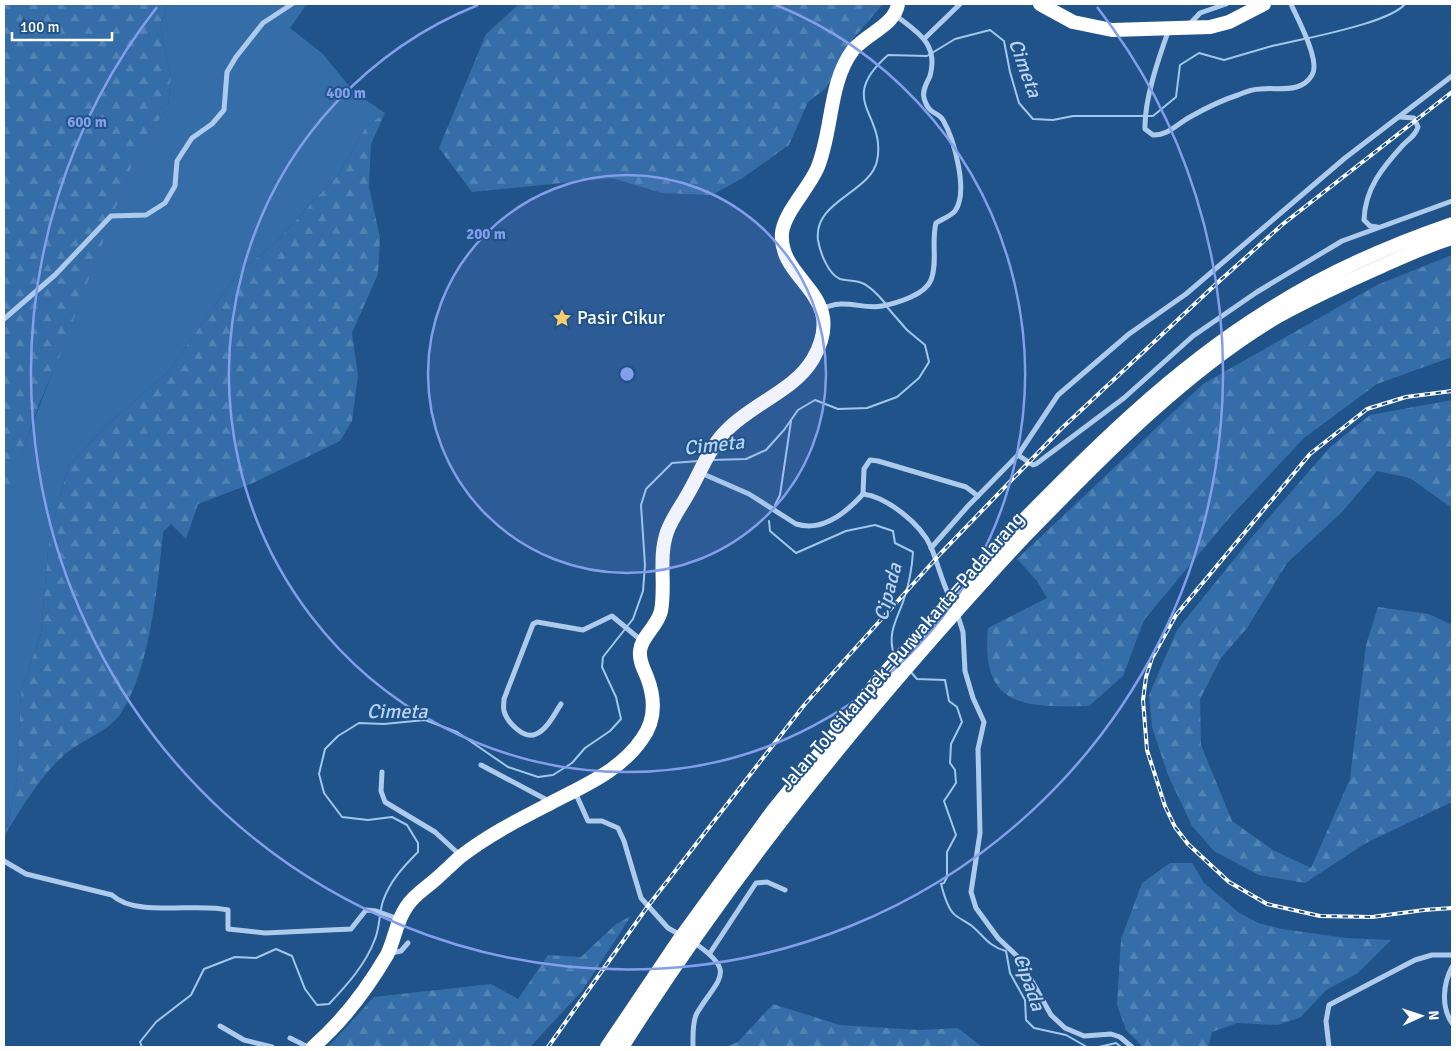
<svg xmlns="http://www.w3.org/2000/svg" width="1456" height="1051" font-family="Signika,sans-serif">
	<defs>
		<pattern id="forest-firs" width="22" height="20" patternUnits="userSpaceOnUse" patternTransform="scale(1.25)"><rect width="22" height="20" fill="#346da8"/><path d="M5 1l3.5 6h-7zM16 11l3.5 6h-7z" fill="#5283b5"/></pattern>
	</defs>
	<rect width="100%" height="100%" fill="#21538b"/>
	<polygon fill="#346da8" points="168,4 307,4 290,28 323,54 354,92 385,113 366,127 338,175 274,244 238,273 169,371 106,426 68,467 49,539 41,634 21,691 17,777 4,842 4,499 140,143 168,108 171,75 160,26"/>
	<g fill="url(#forest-firs)">
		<polygon points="4,4 168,4 160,26 171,75 168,108 140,144 60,355 40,402 4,503"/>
		<polygon points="519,4 883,4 852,40 826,88 808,102 789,145 741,179 712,195 662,193 612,178 472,192 439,148 486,34"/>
		<path d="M385 113 371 144 369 187 380 238 378 274 352 333 358 375 352 421 340 441 253 483 198 504 186 539 171 524 163 532C158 583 150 673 119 716 107 732 78 742 63 756 39 778 23 806 6 833L17 777 21 691 41 634 49 539 68 467 106 426 169 371 238 273 274 244 338 175 366 127Z"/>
		<path d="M1452 255V357L1377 384 1304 438 1229 518 1144 620 1123 676 1089 706C1026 707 980 709 988 628L1047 598 1037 581 1017 559 1203 384 1377 285Z"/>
		<polygon points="1452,400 1452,508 1410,478 1377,471 1342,512 1287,563 1247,628 1221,658 1200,699 1201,745 1232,821 1273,850 1311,868 1350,779 1366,645 1378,607 1429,614 1452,625 1452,802 1366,843 1305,883 1259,875 1214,851 1192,826 1168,775 1152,727 1149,695 1177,630 1252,537 1330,447 1370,415"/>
		<polygon points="1170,863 1192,863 1204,883 1238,912 1258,923 1282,929 1346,938 1391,940 1358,973 1326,990 1301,1017 1278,1025 1237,1023 1212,1032 1208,1047 1143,1047 1126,1030 1117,1005 1121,939 1142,883"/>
		<polygon points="631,916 582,991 530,1047 328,1047 374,997 491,984 518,999 548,955 581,957 616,924"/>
		<polygon points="773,1004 840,1025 919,1030 958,1028 982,1047 725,1047 738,1042"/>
	</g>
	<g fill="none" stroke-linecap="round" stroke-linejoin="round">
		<g stroke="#a1c7ec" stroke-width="2">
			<path d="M1309 38C1331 33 1392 20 1405 4"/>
			<path d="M885 303C879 296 870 286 862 283 855 280 847 281 840 279 828 274 820 252 818 240 813 201 870 193 877 161 887 113 835 102 888 55L927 56 955 39 990 30 1004 41 1010 72 1019 103 1033 119 1053 120 1073 116H1153L1176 97 1180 65 1199 53 1224 60 1272 46 1304 39"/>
			<polyline points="711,460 746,459 766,450 784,430 798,410 815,400 838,409 867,408 897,397 919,378 929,362 925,345 907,330 887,307"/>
			<polyline points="775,505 780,495 791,421"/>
			<path d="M769 521 770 531 796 553 846 531 875 525 893 531 895 543 913 552C912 568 909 584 904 599 897 620 887 632 894 655"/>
			<path d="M910 671 917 679 945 680 949 701 957 707 962 722 951 744 950 763 955 770 956 783 944 801 956 835 947 852V877L944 883 941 884C944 894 946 905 953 913 957 918 966 921 972 926 984 936 989 947 1006 951L1010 973 1025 1000 1026 1020 1034 1028 1066 1035 1087 1047"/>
			<path d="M142 1047 140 1042 156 1022 191 995 204 969 235 957 256 958 276 949 292 956 305 989 317 1005 329 1004C347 985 366 964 375 939 380 927 379 913 383 901 390 881 403 867 418 852V843L407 825 392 817 368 820 342 817 324 793 319 774 325 749 338 736 359 723 384 724 425 720 457 732 508 767 538 777 553 775 572 763 585 748 610 731 621 719 616 697 602 667 603 657 633 619 643 591 645 565 641 505 646 489 672 463 699 461"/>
			<polyline points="1099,1047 1116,1043 1121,1047"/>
		</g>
		<g stroke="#aecbeb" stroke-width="5">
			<polyline points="1188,26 1200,13 1226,4"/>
			<path d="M1169 29C1159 57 1144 100 1145 129L1153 135C1169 135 1177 124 1190 117 1204 109 1222 100 1238 95 1245 92 1253 89 1260 89 1278 87 1301 94 1312 75 1321 61 1297 18 1291 4"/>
			<polyline points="925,38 960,4"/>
			<path d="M1377 227 1370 226 1364 220C1365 188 1383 167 1403 145 1410 138 1415 136 1418 127L1414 118 1400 117"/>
			<path d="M822 308C828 307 834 304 840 304 854 303 868 309 882 306 897 303 925 295 931 280 938 262 931 242 936 223 942 219 951 216 955 211 969 192 954 139 943 120 938 111 929 116 924 98 922 90 927 83 930 76 939 43 917 32 895 15"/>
			<polyline points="4,319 55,275 111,216 146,215 165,203 175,186 177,161 192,138 212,124 224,110 227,72 236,57 263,23 292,4"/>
			<polyline points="1018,455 1033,465 1036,464 1124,398 1193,336 1257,292 1342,241 1452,201"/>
			<path d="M701 473 749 494 796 524C822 532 846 513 863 494 887 497 921 524 931 547 938 564 942 582 950 598"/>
			<polyline points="863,494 864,469 870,460 878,461 966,487 978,496"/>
			<polyline points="931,548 968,506 1018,455 1058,395 1129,334 1186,294 1345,158 1452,76"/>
			<polyline points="957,613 963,632 965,671 973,698 984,722 978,749 980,833 971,892 976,908 998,938 1019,958 1051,1015 1065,1028 1084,1036 1111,1034 1120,1037 1132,1047"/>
			<path d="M561 704C555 713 547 730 536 734 524 740 507 722 504 711 503 707 504 703 504 699L533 624 537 622 583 630 612 616 642 641"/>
			<polyline points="481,765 549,801"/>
			<polyline points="382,772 381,791 385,802 435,832 461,856"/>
			<polyline points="575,792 588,821 602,821 618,828 624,841 641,898 668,928 682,936"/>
			<path d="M4 861 26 874 112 895C136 918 197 902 228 910V929L265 933 351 929 366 910 376 911 399 919"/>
			<polyline points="391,953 401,951 408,943"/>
			<polyline points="710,953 756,883 767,882 785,890"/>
			<path d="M1452 967C1443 984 1441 1007 1452 1023"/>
			<polyline points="220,1026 244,1040 272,1047"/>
			<polyline points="290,1038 308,1047"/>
			<path d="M693 1047C693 1037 692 1022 697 1013 719 977 738 972 693 942"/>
			<polyline points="1329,1047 1326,1021 1329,1005 1415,960 1432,955 1452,955"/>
		</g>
		<g stroke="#fff" stroke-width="14">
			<polyline points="1040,4 1073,22 1112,30 1210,27 1229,22 1264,4"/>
			<path d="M1012 532C1091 451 1171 371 1267 311 1324 274 1388 246 1452 224"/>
			<path d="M1021 540C1098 461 1184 371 1280 315 1313 297 1348 281 1382 266 1405 256 1428 245 1452 238"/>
			<path d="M313 1047C343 1021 367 989 387 955 395 939 396 921 407 906 414 895 426 888 436 879 444 872 452 864 460 857 488 835 520 819 551 803 585 785 620 771 642 739 656 720 655 698 647 677 643 668 639 660 640 651 641 637 657 627 661 611 666 585 658 558 667 532 672 518 682 505 689 492 701 471 710 446 727 430 753 403 794 391 813 359 850 294 778 282 782 233 784 213 808 189 817 169 833 132 828 83 853 50 866 34 895 25 898 4"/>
		</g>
		<g stroke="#fff" stroke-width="4">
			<g id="rail">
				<polyline points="1452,391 1406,397 1367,409 1310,454 1176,615 1152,658 1146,677 1143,700 1147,750 1165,806 1175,827 1188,844 1229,882 1267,904 1320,916 1372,917 1424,910 1452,908"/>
				<polyline points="548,1047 648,906 805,704 941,553 1061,429 1215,285 1283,224 1452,92"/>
			</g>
		</g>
		<use href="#rail" stroke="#21538b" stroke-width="2" stroke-dasharray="5.5" stroke-linecap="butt"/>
		<g stroke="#fff" stroke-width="14">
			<polyline points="607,1047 679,940 772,812 877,682 1012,532"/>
			<path d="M622 1047C737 865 875 698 1021 540"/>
		</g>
	</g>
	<circle cx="627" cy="374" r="199" fill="#839eea" fill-opacity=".12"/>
	<g fill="none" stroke="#839eea" stroke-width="2.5">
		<circle cx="627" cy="374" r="199"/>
		<path d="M776 5A398 398 0 1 1 478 5"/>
		<path d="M1097 7A596 596 0 1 1 157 7"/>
	</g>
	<defs>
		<g id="sight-bare" transform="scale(1.5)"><path d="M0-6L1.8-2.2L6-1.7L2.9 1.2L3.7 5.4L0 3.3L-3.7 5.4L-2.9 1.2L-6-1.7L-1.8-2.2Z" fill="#f8cc6f" stroke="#21538b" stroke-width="2.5" paint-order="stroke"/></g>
	</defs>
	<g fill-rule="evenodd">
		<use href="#sight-bare" x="562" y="318"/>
	</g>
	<g text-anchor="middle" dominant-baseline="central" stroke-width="4" stroke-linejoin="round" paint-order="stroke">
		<g font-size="19" fill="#fff" stroke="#21538b" text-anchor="start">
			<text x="577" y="318">Pasir Cikur</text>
		</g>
		<g font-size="19" fill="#fff" stroke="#21538b">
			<text transform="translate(902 651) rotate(-49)">Jalan Tol Cikampek–Purwakarta–Padalarang</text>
		</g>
		<g font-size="20" font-style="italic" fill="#b9d5f2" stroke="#21538b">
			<text transform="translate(1025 68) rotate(70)">Cimeta</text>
			<text transform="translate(714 445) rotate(-6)">Cimeta</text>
			<text transform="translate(888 592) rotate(-75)">Cipada</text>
			<text x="397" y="711">Cimeta</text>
			<text transform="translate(1029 982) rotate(71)">Cipada</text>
		</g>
	</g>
	<circle cx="627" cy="374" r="8" fill="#839eea" stroke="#21538b" stroke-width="2.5"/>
	<g font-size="15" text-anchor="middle" font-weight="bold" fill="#839eea" stroke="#21538b" stroke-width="4" stroke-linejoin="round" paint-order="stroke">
		<text x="346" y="98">400 m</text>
		<text x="87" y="127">600 m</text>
		<text x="486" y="239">200 m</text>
	</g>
	<rect width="1456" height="1051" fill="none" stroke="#ffffff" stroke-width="10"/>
	<g transform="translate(1421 1016) rotate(87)" stroke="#21538b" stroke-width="4" paint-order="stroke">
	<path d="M0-4L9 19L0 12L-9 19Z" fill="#ffffff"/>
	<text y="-8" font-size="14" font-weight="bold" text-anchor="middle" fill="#ffffff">N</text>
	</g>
	<path d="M12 32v8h100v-8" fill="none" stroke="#ffffff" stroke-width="2.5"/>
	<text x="20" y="32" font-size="15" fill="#ffffff" stroke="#21538b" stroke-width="4" paint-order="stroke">100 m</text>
</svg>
